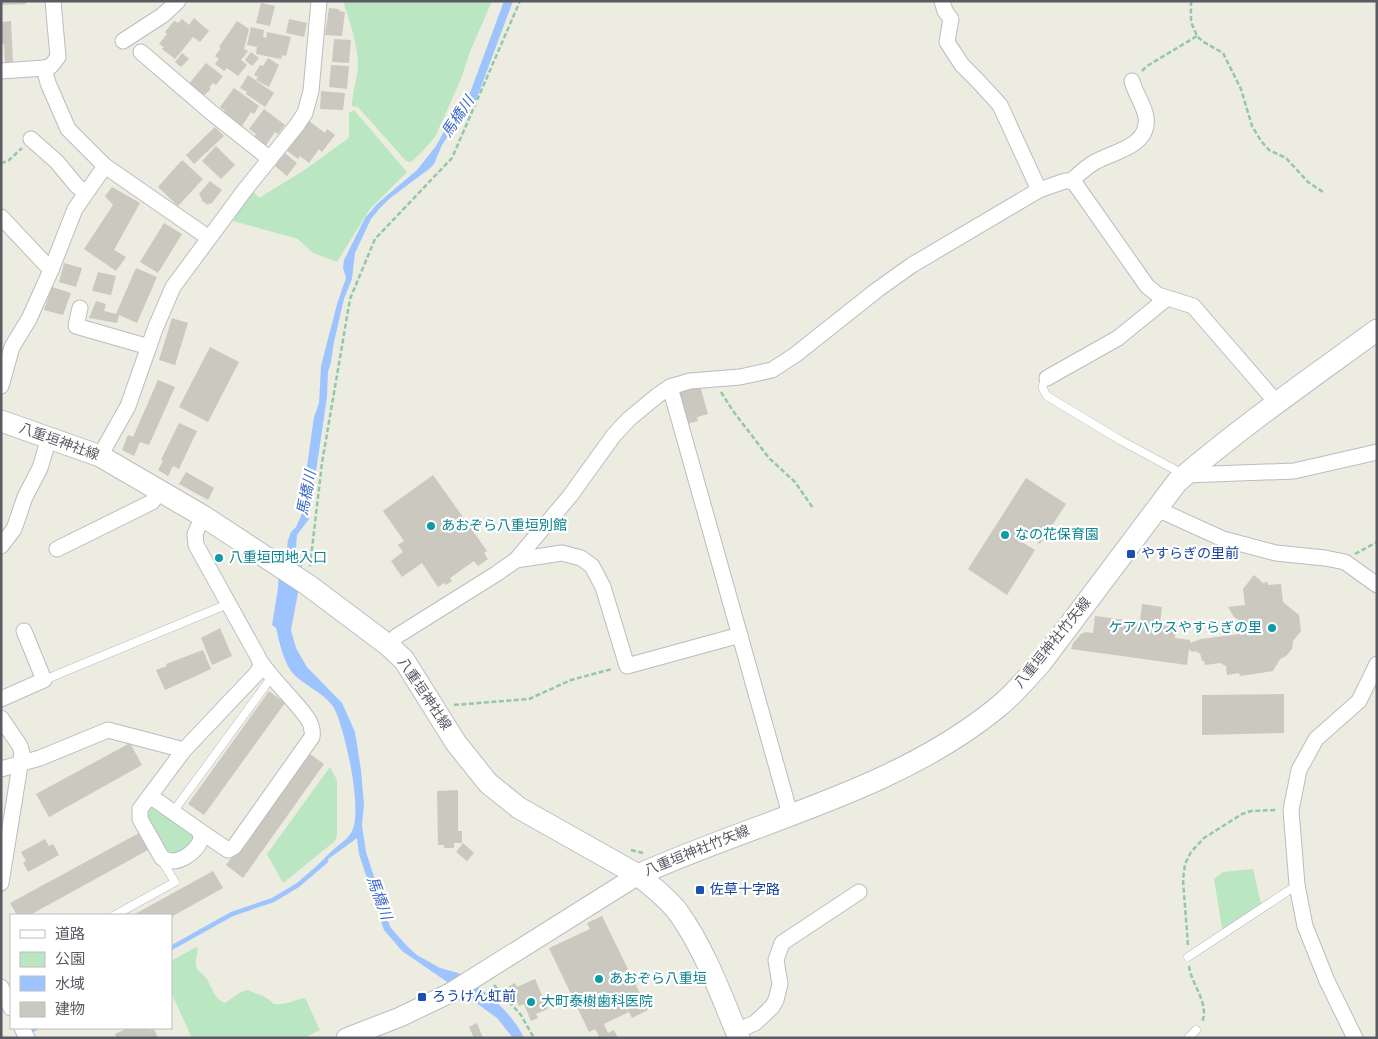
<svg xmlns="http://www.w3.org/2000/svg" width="1378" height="1039" font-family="'Alegreya Sans','Noto Sans JP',sans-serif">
	<rect width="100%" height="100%" fill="#edece0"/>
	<g fill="#bbe6c2">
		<path d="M343 1H492L470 52 461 79 435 137 422 152 411 162 406 161 358 107 352 106C352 93 357 80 358 67 358 44 350 23 343 1Z"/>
		<polygon points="354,110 407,172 369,210 337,262 313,253 298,239 233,221 252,190 259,198 303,171 346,140 349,137 349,113"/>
		<polygon points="330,767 337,780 337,835 335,841 283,883 267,854"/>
		<path d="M153 807 195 837C190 849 181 854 168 854L144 813Z"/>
		<polygon points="1253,869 1262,908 1223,934 1214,879 1223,872"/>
		<path d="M196 947 198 949C197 955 195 960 196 966 198 972 202 973 206 978 212 987 214 999 225 1003L241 992 248 990C260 996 264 994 274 1004 286 1005 294 1000 305 998L320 1030 304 1038H192L171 992V961Z"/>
	</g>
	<g fill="#9ec4ff">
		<polygon points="504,1 513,1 475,103 471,109 459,119 442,145 434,164 429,169 389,199 380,208 371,219 355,253 352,279 344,299 334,342 331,362 328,372 327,397 309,519 297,535 296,548 302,559 302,578 281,565 288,558 287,548 288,540 291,532 296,527 301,516 305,501 307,466 314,417 319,403 321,366 337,304 346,278 343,268 344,260 365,218 378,203 417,170 436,146 452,117 455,113 462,109 467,101"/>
		<path d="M279 569 300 582 291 630 296 648 307 667 342 703 355 732 361 770 364 805 362 825 366 852 379 892 383 910 391 928 407 946 417 955 440 968 458 973 469 979 456 988 402 951 384 930 359 854 357 838 312 871C319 864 326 856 334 849 341 843 348 839 352 831 363 810 345 729 334 708 326 695 310 688 299 679 284 668 280 644 276 628L272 625 278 588Z"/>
		<path d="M471 981C492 998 512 1013 524 1038H513L497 1018 457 989Z"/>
	</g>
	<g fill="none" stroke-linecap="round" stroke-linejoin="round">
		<g stroke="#9ec4ff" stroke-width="4.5">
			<polyline points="171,948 232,914 273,900 298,885 326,861"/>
			<polyline points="27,1033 36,1028"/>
		</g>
	</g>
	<g fill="#cac8bf">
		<polygon points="1,1 26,1 26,4 1,5"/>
		<polygon points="261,3 275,6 270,26 256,23"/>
		<polygon points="329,8 339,9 339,11 345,12 342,36 325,35"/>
		<polygon points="194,18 209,31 200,42 193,37 175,59 162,49 164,47 159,44 167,34 165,32 174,21 178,23 182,19 189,25"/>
		<polygon points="289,19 307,23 304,37 286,33"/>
		<polygon points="11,21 13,63 5,64 4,44 1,44 1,22"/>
		<polygon points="237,21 249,29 244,49 248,51 241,60 247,65 238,76 227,68 224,71 215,64 219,59 215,56 221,48 219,47"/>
		<polygon points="251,27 264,30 263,37 266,38 267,32 291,37 286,56 282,55 281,59 256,54 257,47 247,45"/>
		<polygon points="334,39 351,40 349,63 332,62"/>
		<polygon points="251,52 259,58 252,66 245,60"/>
		<polygon points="182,53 189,59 181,67 175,62"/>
		<polygon points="268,58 279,65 269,87 256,80 258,77 254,75 260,65 263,66"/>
		<polygon points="206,63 223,76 216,85 213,83 209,88 211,89 201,98 188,85"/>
		<polygon points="331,65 349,66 347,89 329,87"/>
		<polygon points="248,75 274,93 265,107 246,94 247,92 240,88"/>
		<polygon points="234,88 259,106 254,114 251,112 242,126 223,113 225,111 220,107"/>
		<polygon points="321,91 345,93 343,110 320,109"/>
		<polygon points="264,109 285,125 278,134 275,132 264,148 252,139 256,134 249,129"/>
		<polygon points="309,121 325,133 327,129 335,135 322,152 319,149 309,163 300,156 298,159 287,151"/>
		<polygon points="215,127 224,136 194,164 186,155"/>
		<polygon points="216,146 235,165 221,179 202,161"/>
		<polygon points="285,153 297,163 287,176 275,166"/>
		<polygon points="182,160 203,179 178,206 158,187"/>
		<polygon points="210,181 222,190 211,204 209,203 208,205 201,200 202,199 199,194"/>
		<polygon points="112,187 140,203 114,250 126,257 116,271 84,249 113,205 105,196"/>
		<polygon points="164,223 182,234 158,273 140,262"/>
		<polygon points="64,263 82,268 76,287 59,282"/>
		<polygon points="136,268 157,277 137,323 119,315 117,323 89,318 96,301 106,304 104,311 116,314"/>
		<polygon points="98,272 116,276 111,295 92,291"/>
		<polygon points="52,287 71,293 63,315 44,310"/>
		<polygon points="172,318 188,323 175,365 159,360"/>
		<polygon points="210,347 239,362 208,422 179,407"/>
		<polygon points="158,380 175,387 149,445 140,442 134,456 122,450 128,435 133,437"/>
		<polygon points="700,386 708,414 697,417 698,421 687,424 677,392"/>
		<polygon points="179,423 197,431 179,469 173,466 168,476 158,470 163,461 161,460"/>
		<polygon points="186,472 214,488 208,500 179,484"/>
		<polygon points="433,475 487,551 484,553 488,559 478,566 474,561 450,578 452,581 446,585 444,583 438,587 422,563 402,577 391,561 403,552 398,545 404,541 383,511"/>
		<polygon points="1026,478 1066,504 1040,544 1022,532 1017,539 1035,550 1007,595 968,569"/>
		<polygon points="1254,575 1263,583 1268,582 1268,585 1281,584 1283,602 1299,615 1301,631 1293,641 1292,649 1286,656 1280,659 1273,671 1240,676 1239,673 1227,675 1226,666 1220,663 1205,665 1204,661 1202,661 1200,653 1197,653 1197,651 1192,652 1189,649 1187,665 1071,649 1073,643 1081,634 1086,632 1093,633 1095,616 1140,622 1142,604 1162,607 1160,623 1177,625 1175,638 1190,640 1190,643 1201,639 1239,634 1246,625 1234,617 1228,607 1245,605 1243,589"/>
		<polygon points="220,628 232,656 212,665 201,638"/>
		<polygon points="203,650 211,669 165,690 156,670 167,666 166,664"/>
		<polygon points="269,691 285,703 204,815 188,804"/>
		<polygon points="1284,694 1284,733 1202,735 1202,695"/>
		<polygon points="130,743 142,765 49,817 36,794"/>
		<polygon points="307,752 324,764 243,878 226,865"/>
		<polygon points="458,790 458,831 462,831 462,843 454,843 454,848 444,848 444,845 438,845 437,791"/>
		<polygon points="139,833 148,850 30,915 17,915 10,903"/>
		<polygon points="45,839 49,846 53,844 59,855 28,872 23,862 26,861 21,852"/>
		<polygon points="463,843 474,853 467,861 456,852"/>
		<polygon points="213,871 223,888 171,917 171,915 133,915"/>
		<polygon points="602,916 648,1010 632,1018 629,1012 604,1024 608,1033 614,1030 618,1038 596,1038 599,1036 595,1029 589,1032 549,948 590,929 587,923"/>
		<polygon points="535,979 548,1009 536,1014 538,1018 531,1021 524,1004 519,1006 516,999 514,1000 509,986 515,983 517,987"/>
		<polygon points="477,1023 483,1038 474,1038 469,1027"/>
		<polygon points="128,1028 149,1028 150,1030 154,1029 158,1038 116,1038 115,1034"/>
	</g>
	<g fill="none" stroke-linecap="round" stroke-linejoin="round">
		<g stroke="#bbbcc3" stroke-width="9">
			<g id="service">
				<path d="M1047 378C1041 385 1042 389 1047 396L1120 440 1183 474"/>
				<polyline points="44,680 228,604"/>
				<polyline points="173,812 271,678"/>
				<polyline points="115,915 175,882 162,861"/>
				<polyline points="1188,957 1297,885"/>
				<polyline points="1188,1038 1196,1030"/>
			</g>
		</g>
		<g stroke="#bbbcc3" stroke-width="17">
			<g id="minor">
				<polyline points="942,1 945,11 951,19 947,42 962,65 977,80 1000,105 1039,190"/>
				<polyline points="123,41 163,15 178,1"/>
				<polyline points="141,52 212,113 270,159"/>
				<polyline points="44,68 48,83 68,129 105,166 209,238"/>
				<polyline points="1,71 44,68 51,66 58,57 53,1"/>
				<polyline points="31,139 57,162 76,185 85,193"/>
				<path d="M1071 181C1079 174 1086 167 1095 162 1115 151 1150 146 1146 117 1144 105 1135 93 1132 81"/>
				<polyline points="1,217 51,270 29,319 12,347 1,386"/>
				<polyline points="51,270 75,209 105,166"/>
				<polyline points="80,308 76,326 149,347"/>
				<polyline points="1047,378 1118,338 1166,299"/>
				<polyline points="670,387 790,814"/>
				<polyline points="100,456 128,406 155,329 173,287 244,191 297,125 305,113 311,91 319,1"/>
				<polyline points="1185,475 1294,471 1377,452"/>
				<polyline points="1157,509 1223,539 1276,553 1325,558 1345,562 1377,585"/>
				<polyline points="1,546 14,529 25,497 40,468 49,438"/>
				<polyline points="57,549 152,502 160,490"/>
				<polyline points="516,560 562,553 581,558 592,566 603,587 627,666 740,635"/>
				<polyline points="388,645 397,636 496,574 516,560 570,496 614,435 629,419 658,395 670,387 690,381 740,377 772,370 795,355 877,290 912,265 1039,190 1065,181 1071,181 1076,185 1147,286 1158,295 1193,306 1277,403"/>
				<polyline points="1,699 44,680 24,631"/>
				<polyline points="1,718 20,746 22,753 1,883"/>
				<polyline points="1,769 40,758 108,730 184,750 257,673 261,665 258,657 196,545 195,534 203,516"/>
				<path d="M150 796 200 831 201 840C195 853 177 867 162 858L140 819V809L184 750"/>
				<path d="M200 831 228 850 234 847 312 737C313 731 311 724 308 719 293 698 274 682 260 661"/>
				<polyline points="1,987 11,1008"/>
				<polyline points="22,1028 27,1038"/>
				<polyline points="736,1031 755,1023 772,1007 776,1000 780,984 776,960 782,943 859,892"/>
				<polyline points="1355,1038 1327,981 1305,926 1297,885 1291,810 1299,770 1316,739 1359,701 1377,664"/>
			</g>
		</g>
		<g stroke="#bbbcc3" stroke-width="21">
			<polyline id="tertiary" points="346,1038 400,1017 450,993 638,875"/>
		</g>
		<g stroke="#bbbdc5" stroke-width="23">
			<g id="secondary">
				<path d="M1 421 100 456 203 516 308 585 388 645 404 660 456 743 488 783 519 808 638 875C652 886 667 898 678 912 705 950 721 995 739 1038"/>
				<path d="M638 875C757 821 896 791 998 707 1014 694 1027 678 1041 663L1177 482C1239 428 1310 379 1377 330"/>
			</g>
		</g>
		<g stroke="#93c7ab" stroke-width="2.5" stroke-dasharray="5 2.5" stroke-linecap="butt">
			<polyline points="1191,1 1191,22 1197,36 1202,41 1223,53 1241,89 1252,126 1261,141 1269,150 1286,158 1308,182 1323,192"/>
			<polyline points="1142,71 1147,66 1197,36"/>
			<polyline points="1,163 8,161 22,148"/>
			<polyline points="721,392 733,411 769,458 795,482 813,508"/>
			<polyline points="1355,554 1377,542"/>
			<polyline points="310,566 322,463 350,299 375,239 452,158 520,1"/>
			<polyline points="454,705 529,699 571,680 612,669"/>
			<polyline points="631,850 643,853"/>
			<polyline points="1188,945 1183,880 1185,864 1191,852 1204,838 1242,814 1251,811 1277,810"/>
			<path d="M1189 966C1191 984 1210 1004 1202 1022"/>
			<polyline points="494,985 521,1015 534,1038"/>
		</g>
		<use href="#service" stroke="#fff" stroke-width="8"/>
		<use href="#minor" stroke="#fff" stroke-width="15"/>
		<use href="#tertiary" stroke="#fff" stroke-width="19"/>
		<use href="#secondary" stroke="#fff" stroke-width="21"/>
	</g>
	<g fill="#0f9aa8" stroke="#fff" stroke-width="2">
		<circle cx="431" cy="526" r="5"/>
		<circle cx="1005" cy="535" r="5"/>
		<circle cx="219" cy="558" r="5"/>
		<circle cx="1272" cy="628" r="5"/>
		<circle cx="599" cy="979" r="5"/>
		<circle cx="531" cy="1002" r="5"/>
	</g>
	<g fill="#1a4fb4" stroke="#fff" stroke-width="2">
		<rect x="1126" y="549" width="10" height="10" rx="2.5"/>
		<rect x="695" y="885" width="10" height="10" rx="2.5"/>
		<rect x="417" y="992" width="10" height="10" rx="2.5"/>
	</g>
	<g text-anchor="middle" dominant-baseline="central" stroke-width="4.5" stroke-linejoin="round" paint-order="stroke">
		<g font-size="14" fill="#595b62" stroke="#fff">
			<text transform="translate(59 442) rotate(20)">八重垣神社線</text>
			<text transform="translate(1053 643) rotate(-51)">八重垣神社竹矢線</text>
			<text transform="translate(424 694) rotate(56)">八重垣神社線</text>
			<text transform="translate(697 851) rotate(-22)">八重垣神社竹矢線</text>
		</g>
		<g font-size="14" fill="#0d838f" stroke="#fff" text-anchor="start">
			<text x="441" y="526">あおぞら八重垣別館</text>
			<text x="1015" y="535">なの花保育園</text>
			<text x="229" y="558">八重垣団地入口</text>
			<text x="1262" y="628" text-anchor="end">ケアハウスやすらぎの里</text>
			<text x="609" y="979">あおぞら八重垣</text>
			<text x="541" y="1002">大町泰樹歯科医院</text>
		</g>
		<g font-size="14" fill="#164399" stroke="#fff" text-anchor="start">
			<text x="1141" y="554">やすらぎの里前</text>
			<text x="710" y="890">佐草十字路</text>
			<text x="432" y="997">ろうけん虹前</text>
		</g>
		<g font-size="15" font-style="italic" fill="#3b68c8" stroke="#fff">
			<text transform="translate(458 117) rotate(-56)">馬橋川</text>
			<text transform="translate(307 493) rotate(-79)">馬橋川</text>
			<text transform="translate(379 898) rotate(70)">馬橋川</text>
		</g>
	</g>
	<rect width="1378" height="1039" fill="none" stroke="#595b62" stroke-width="5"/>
	<rect x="10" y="914" width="162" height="115" fill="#ffffff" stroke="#bdbdc0"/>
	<rect x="20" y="930" width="25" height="8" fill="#ffffff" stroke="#bdbdc0"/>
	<text x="55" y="939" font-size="15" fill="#595b62">道路</text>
	<rect x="20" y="952" width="25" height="15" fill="#bbe6c2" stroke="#bdbdc0"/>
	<text x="55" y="964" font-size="15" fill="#595b62">公園</text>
	<rect x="20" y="976" width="25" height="15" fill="#9ec4ff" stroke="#bdbdc0"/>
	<text x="55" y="989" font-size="15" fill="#595b62">水域</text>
	<rect x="20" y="1002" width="25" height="15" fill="#cac8bf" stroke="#bdbdc0"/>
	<text x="55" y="1014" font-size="15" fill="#595b62">建物</text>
</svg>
